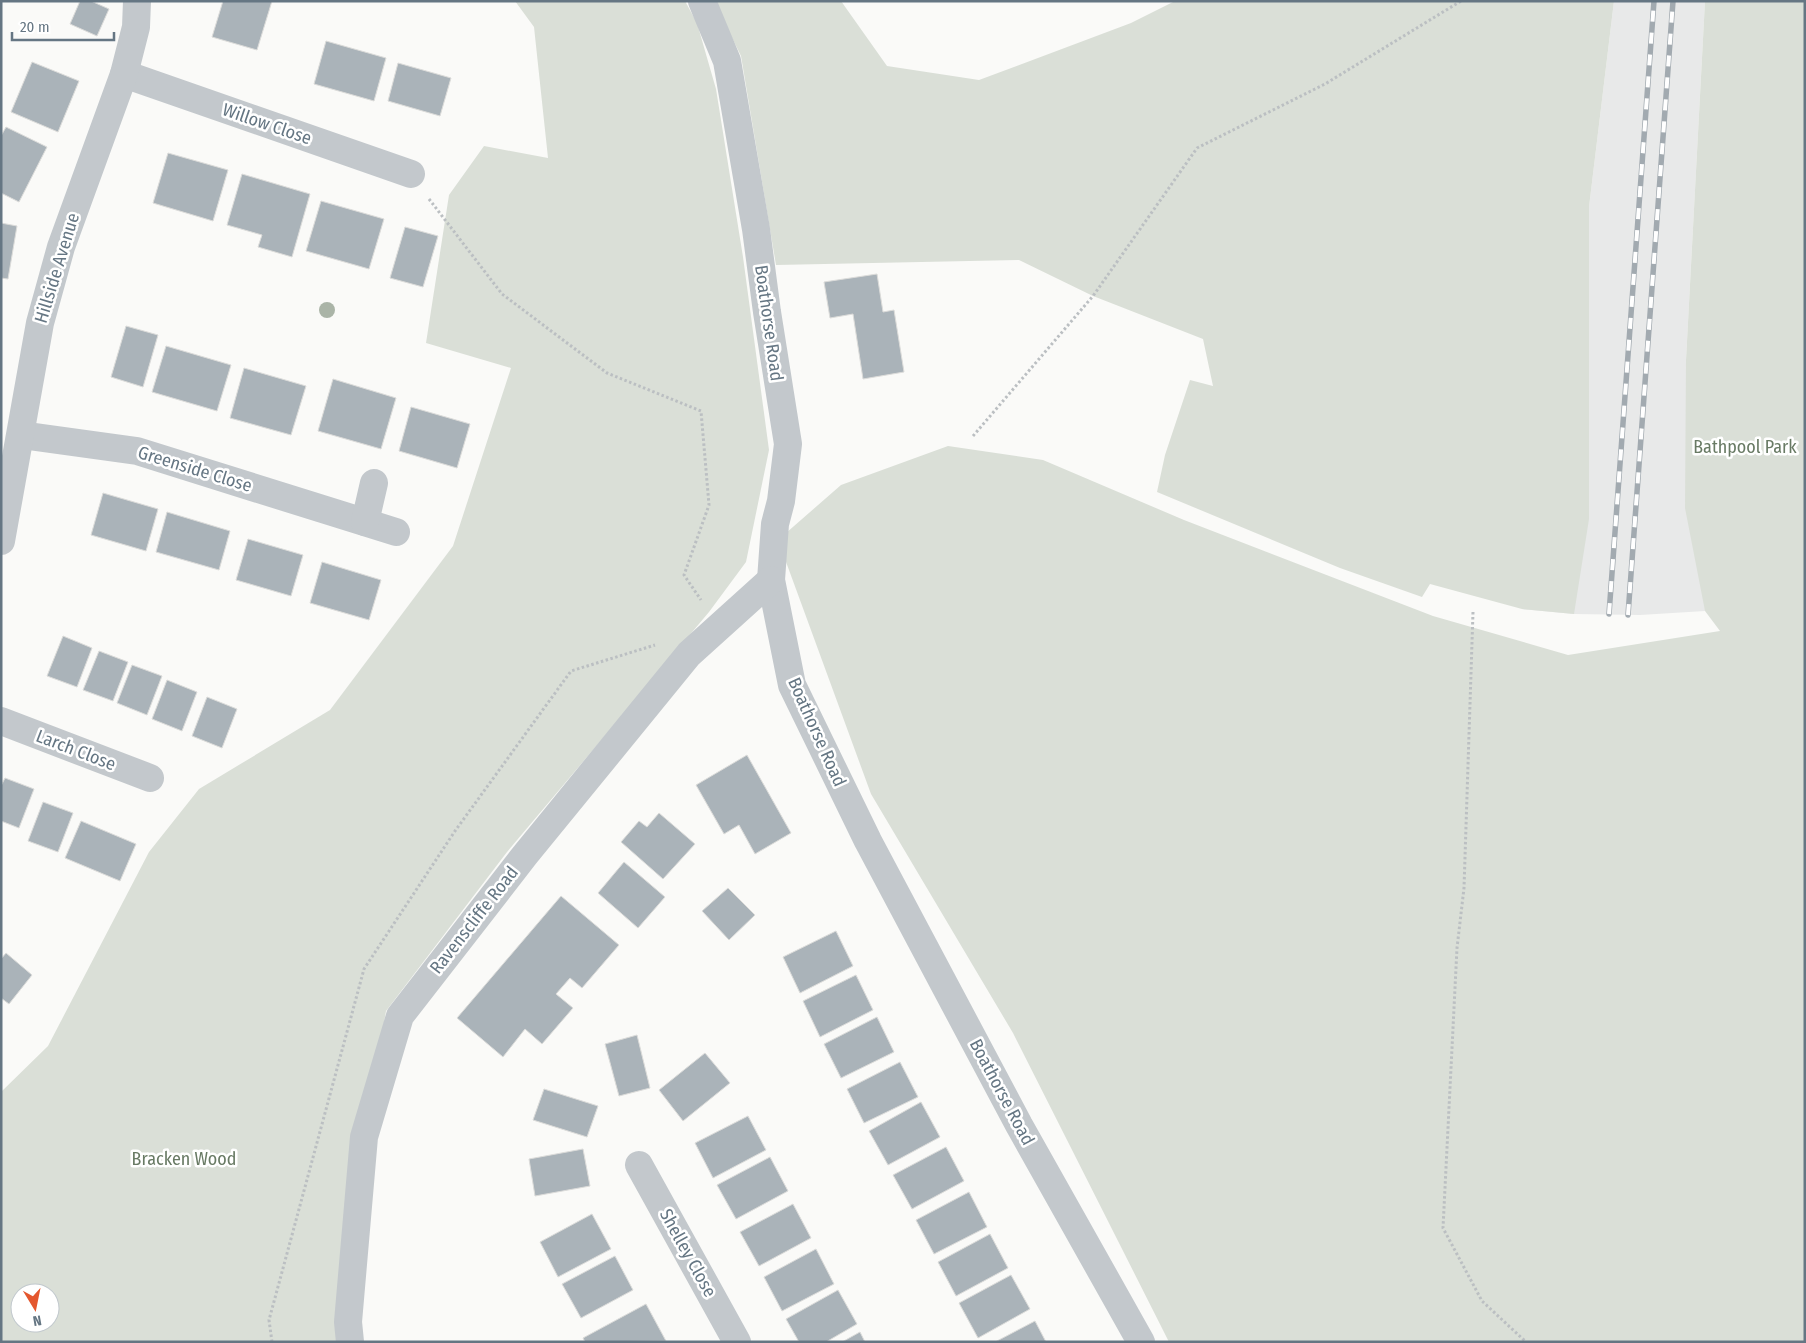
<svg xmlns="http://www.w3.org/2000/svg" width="1806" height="1343" viewBox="0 0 1806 1343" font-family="'Fira Sans Condensed',sans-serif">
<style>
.built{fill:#e8e9e9}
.green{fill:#dadfd7;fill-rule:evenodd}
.building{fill:#aab3b9;stroke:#dcdcda}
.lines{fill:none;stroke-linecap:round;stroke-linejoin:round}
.path{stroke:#bbbfc2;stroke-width:3;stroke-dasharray:2.5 2.5;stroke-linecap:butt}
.minor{stroke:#c3c8cc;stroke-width:28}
.tertiary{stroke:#c3c8cc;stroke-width:28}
.rail-casing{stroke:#a2aab0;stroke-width:5.5}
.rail{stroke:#fff;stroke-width:4;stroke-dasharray:11;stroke-linecap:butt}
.tree{fill:#aab4a7}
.labels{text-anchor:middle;stroke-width:5;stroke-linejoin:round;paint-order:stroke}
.street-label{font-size:18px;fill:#657683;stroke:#fff}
.park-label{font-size:18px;fill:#687a64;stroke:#fff}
</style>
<rect width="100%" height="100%" fill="#fafaf8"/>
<polygon class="built" points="1614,1 1705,1 1686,360 1732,606 1705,611 1640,615 1574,614 1522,609 1530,533 1589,207"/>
<g class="green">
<path d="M515 1H685L697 23 716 89 743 257 769 450 746 562 709 612 507 852 386 1011 364 1137 350 1342H1V1092L48 1046 149 852 199 789 330 710 453 546 511 368 426 343 449 195 484 146 548 158 534 27ZM20 1293H50V1323H20Z"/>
<polygon points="714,1 841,1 887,66 979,80 1131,23 1175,1 1614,1 1589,207 1589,519 1574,614 1522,609 1430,584 1422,597 1340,568 1157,492 1165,455 1190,380 1213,386 1203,339 1093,296 1019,260 776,265 741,56"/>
<polygon points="1705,1 1805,1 1805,1342 1169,1342 1013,1033 871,794 778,540 841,485 948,446 1043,460 1184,520 1433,616 1568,655 1720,631 1705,611 1685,508 1686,360"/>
</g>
<g class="building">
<polygon points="80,1 91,1 109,9 97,36 70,24"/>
<polygon points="223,1 272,1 257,50 212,37"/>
<polygon points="326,41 386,58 374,101 314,84"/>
<polygon points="32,62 79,81 58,132 11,112"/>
<polygon points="398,63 451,78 440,116 388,101"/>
<polygon points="6,127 47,147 19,202 1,193 1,136"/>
<polygon points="168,153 228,170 213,221 153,203"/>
<polygon points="242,174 310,194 292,257 258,247 262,235 227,225"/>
<polygon points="321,201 384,219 369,269 306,251"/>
<polygon points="1,223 17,226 8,279 1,278"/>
<polygon points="405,227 438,236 423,287 390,278"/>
<polygon points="877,274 883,312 894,310 904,372 863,379 853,314 830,318 824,282"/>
<polygon points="126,326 158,335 143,387 111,377"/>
<polygon points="166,346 231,365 217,411 152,392"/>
<polygon points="244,368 306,386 291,435 230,418"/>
<polygon points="333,379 396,398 381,449 318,431"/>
<polygon points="411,407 470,424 457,468 399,451"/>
<polygon points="103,493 158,509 146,551 91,535"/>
<polygon points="167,512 230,531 219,570 156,552"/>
<polygon points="248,539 303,555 291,596 236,580"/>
<polygon points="322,562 381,580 369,620 310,603"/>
<polygon points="63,636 92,648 77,687 47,676"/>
<polygon points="99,651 128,662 113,701 83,690"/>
<polygon points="132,665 162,676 147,715 117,703"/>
<polygon points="167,680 197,692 182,731 152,719"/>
<polygon points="207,697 237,709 222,748 192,736"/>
<polygon points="747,755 791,833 755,854 739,825 724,834 696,785"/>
<polygon points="5,778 34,789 19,828 1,821 1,786"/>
<polygon points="43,802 73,813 58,852 28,841"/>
<polygon points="659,813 695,844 663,879 621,842 639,821 647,827"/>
<polygon points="81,821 136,844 120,881 65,858"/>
<polygon points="624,862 665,897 638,928 598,893"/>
<polygon points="728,888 755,915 729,940 702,911"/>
<polygon points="561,896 619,945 582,988 570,978 556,994 573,1008 542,1044 525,1029 503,1057 457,1018"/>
<polygon points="836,931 853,966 800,993 783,957"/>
<polygon points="6,953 32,975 9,1004 1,998 1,959"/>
<polygon points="856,975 873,1010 820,1037 803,1001"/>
<polygon points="877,1017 894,1052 841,1078 824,1044"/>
<polygon points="637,1035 650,1088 619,1096 605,1044"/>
<polygon points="705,1053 730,1083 683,1121 659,1090"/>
<polygon points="900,1062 918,1097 864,1123 847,1089"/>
<polygon points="544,1089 598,1106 587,1137 533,1120"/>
<polygon points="921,1102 940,1137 888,1165 869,1131"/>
<polygon points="748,1116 766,1150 713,1178 695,1143"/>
<polygon points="946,1147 964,1181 912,1209 893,1175"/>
<polygon points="583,1149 590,1186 535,1196 529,1159"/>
<polygon points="770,1157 788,1191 736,1219 717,1185"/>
<polygon points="969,1192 987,1227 934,1254 916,1220"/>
<polygon points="793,1204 811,1238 759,1266 740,1232"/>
<polygon points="592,1214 611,1249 558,1277 540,1242"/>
<polygon points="990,1234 1008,1268 956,1296 938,1262"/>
<polygon points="816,1249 834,1284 782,1311 764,1277"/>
<polygon points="615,1256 633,1290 581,1318 562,1284"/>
<polygon points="1011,1275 1030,1309 978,1338 959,1303"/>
<polygon points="838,1290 857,1324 826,1342 799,1342 786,1319"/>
<polygon points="646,1304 666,1341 585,1342 583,1338"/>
<polygon points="1035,1321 1046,1342 995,1342"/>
<polygon points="860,1332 865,1342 842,1342"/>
</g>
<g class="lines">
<g class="path">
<polyline points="429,199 502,294 607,373 701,411 709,505 684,575 701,600"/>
<polyline points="973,436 1093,296 1197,148 1325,84 1461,1"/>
<polyline points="1473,612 1464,888 1457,948 1443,1228 1482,1301 1526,1342"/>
<polyline points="272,1342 269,1320 364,969 455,831 571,671 655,645"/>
</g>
<g class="minor">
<polyline points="124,74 411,174"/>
<polyline points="21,435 137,451 396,532"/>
<polyline points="365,522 374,483"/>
<polyline points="1,541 40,323 61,247 124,74 136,27 137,1"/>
<polyline points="1,721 150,778"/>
<polyline points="639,1165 737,1342"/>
</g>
<g class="tertiary">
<polyline points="702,1 727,61 756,229 767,312 788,444 781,501 775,524 771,580 792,685 868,841 1019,1125 1141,1342"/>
<polyline points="350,1342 348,1322 364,1137 400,1016 525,855 689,654 771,580"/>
</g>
<defs>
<g id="rail">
<polyline points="1609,614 1654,1"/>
<polyline points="1628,615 1673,1"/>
</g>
</defs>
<use href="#rail" class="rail-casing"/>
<use href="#rail" class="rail"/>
</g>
<circle class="tree" cx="327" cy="310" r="8"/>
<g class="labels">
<g class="street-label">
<text transform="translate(267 124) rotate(19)" y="6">Willow Close</text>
<text transform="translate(57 268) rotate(-73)" y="6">Hillside Avenue</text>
<text transform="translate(769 323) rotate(82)" y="6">Boathorse Road</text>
<text transform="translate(195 469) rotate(17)" y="6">Greenside Close</text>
<text transform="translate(817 732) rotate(66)" y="6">Boathorse Road</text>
<text transform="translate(76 750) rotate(21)" y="6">Larch Close</text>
<text transform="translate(474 920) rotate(-52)" y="6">Ravenscliffe Road</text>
<text transform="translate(1002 1092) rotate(62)" y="6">Boathorse Road</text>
<text transform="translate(688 1253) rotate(61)" y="6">Shelley Close</text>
</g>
<g class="park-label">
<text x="1745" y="453">Bathpool Park</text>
<text x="184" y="1165">Bracken Wood</text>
</g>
</g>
<rect width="1806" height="1343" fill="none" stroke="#657683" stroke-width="5"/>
<g transform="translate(35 1308) rotate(170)"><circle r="24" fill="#ffffff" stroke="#c1c8cd"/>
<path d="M0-4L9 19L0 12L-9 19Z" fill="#e4572e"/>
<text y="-8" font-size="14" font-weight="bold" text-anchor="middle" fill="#657683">N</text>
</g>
<path d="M12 32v8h102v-8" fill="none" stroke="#657683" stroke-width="2.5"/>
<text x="20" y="32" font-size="15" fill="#657683" stroke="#ffffff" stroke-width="4" paint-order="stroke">20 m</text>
</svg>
